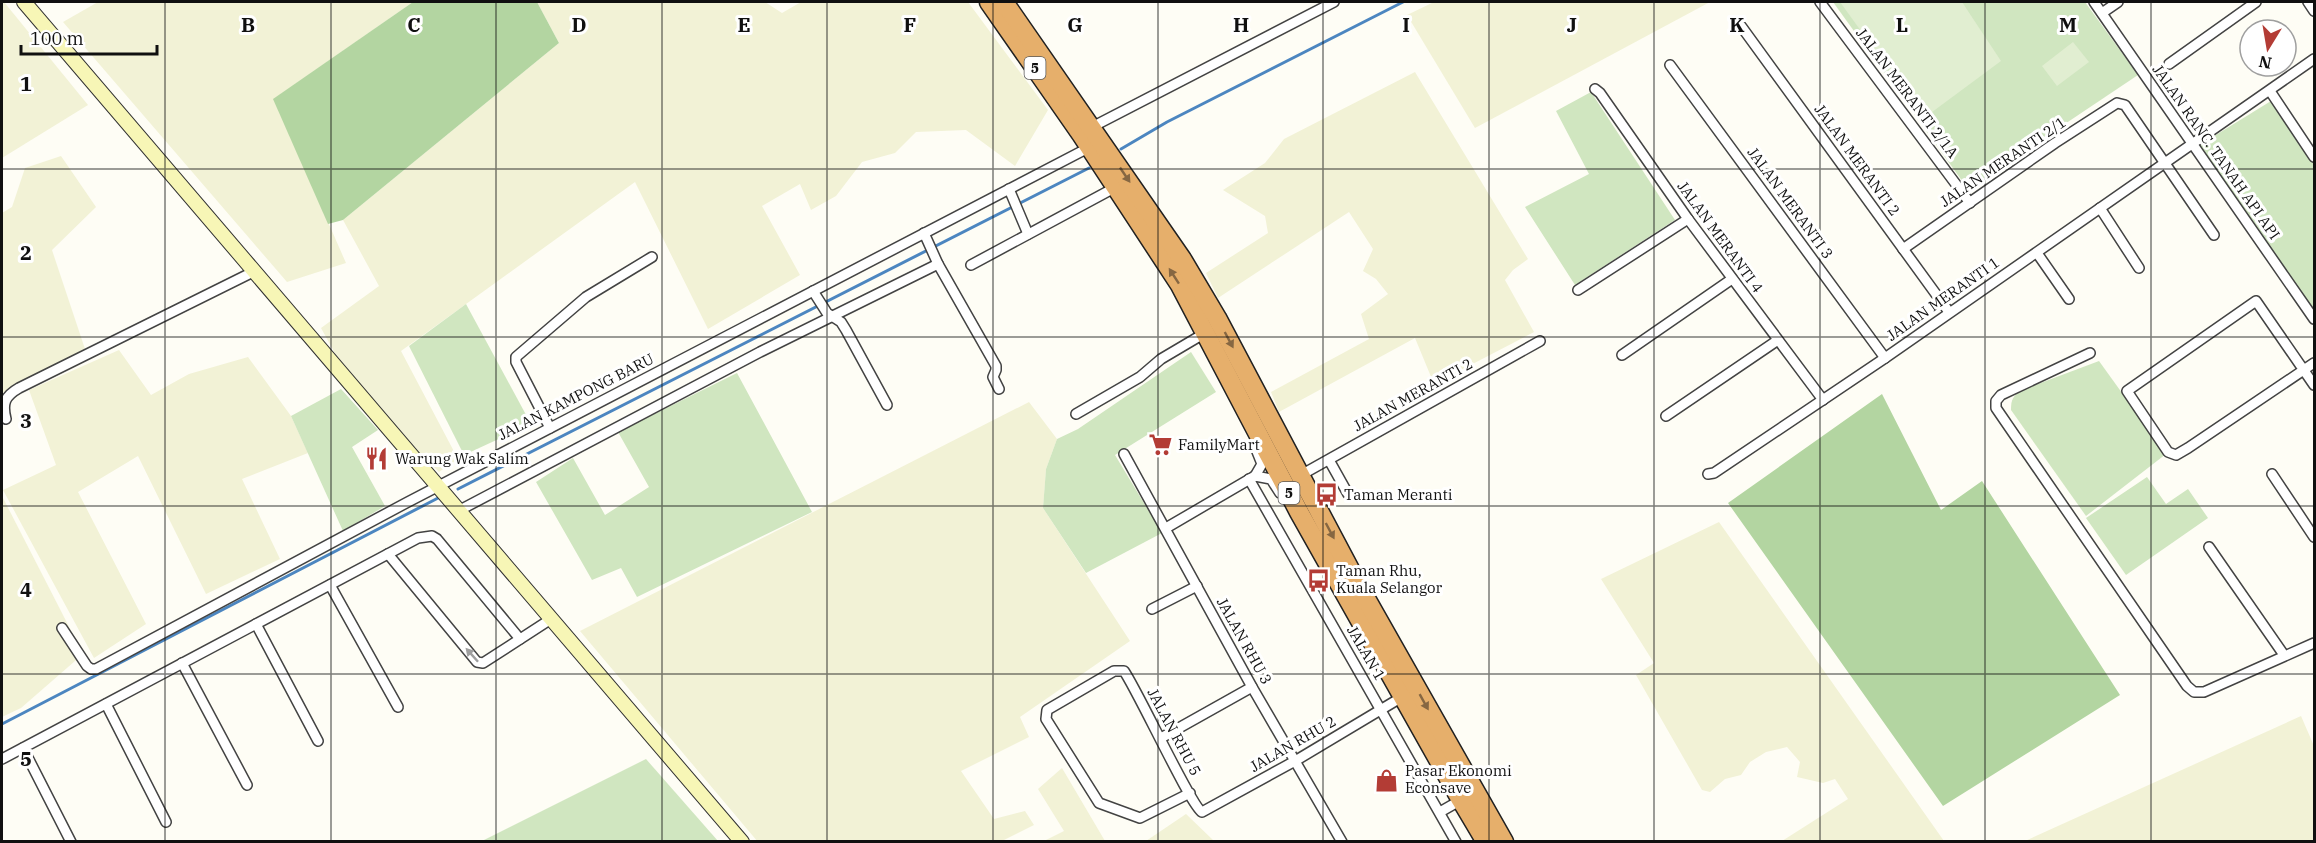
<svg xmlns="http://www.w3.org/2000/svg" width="2316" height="843" viewBox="0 0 2316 843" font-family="'IBM Plex Serif',serif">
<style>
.farmland{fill:#f2f2d6}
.green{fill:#d0e6c0}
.forest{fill:#b3d5a1}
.pitch{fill:#e1eed1}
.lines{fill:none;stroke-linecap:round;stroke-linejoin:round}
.stream{stroke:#4c86c0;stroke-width:3}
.street-casing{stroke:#434343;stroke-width:12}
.secondary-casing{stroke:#323232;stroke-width:16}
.highway-casing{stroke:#212121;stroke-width:21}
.street{stroke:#fff;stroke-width:9}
.secondary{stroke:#f7f6b6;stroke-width:14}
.highway{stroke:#e6af6b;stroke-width:18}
.oneway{fill:#866742}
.oneway2{fill:#9f9f9f}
.grid{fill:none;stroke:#101010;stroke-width:1.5;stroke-opacity:0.55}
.labels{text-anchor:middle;stroke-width:6;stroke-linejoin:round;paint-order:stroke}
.shield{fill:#fff;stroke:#585858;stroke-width:1.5}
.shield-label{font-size:14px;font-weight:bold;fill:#101010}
.street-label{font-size:15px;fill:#101010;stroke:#fff}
.poi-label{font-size:15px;fill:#101010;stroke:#fff;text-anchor:start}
.grid-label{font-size:20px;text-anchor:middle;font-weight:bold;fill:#101010;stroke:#fff;stroke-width:6;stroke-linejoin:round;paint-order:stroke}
</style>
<rect width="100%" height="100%" fill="#fefdf5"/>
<g class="farmland">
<polygon points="2,2 4,2 88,105 2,158"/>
<polygon points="98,2 413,2 274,99 346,263 287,282 63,22"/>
<polygon points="537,2 765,2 782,13 801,2 968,2 1048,110 1015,166 966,130 916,132 895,153 862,162 836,196 811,210 800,184 762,206 800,275 708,329 635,182 401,351 458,459 439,472 354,388 321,328 379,286 343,220 559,43"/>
<polygon points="1434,2 1710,2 1475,128 1407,15"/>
<polygon points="1415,72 1528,259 1513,270 1505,280 1534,332 1434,384 1415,338 1279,412 1271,392 1369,339 1361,314 1388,294 1376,279 1363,271 1373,249 1349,212 1218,298 1206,273 1268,233 1265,216 1223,190 1265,163 1284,139"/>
<polygon points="61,156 96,207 52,250 85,349 2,393 2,213 12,207 25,168"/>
<polygon points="119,350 151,395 189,374 248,357 291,416 308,453 242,479 280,559 206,594 138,456 78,492 146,624 94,658 3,490 56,465 29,390"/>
<polygon points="1029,402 1057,439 1046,469 1043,508 1130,641 1020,717 1029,737 961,771 994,819 1025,811 1034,825 1002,841 758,842 580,631"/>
<polygon points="2,496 83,654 21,708 2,717"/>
<polygon points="1719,522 1944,841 1782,841 1848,799 1835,779 1823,783 1797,777 1800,762 1787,747 1766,752 1750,762 1741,775 1725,779 1710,792 1702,790 1636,675 1654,663 1601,579"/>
<polygon points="2301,716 2314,746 2314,841 2025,841"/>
<polygon points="1062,768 1105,841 1044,841 1064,831 1038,789"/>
<polygon points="1186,814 1214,841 1146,841"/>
</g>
<g class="green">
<polygon points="1833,2 2085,2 2138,75 1968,189"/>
<polygon points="1591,92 1675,220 1575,285 1525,207 1589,174 1556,111"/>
<polygon points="2271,101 2314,164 2313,310 2198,146"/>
<polygon points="466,304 531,424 464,455 409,346"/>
<polygon points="1191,352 1216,392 1115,455 1162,533 1086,573 1043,508 1046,469 1057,439 1078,429"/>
<path d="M2099 361 2166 454 2086 516 2011 410C2011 399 2013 396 2022 390Z"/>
<polygon points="737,373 812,512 637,597 621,568 592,580 536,482 573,458 605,515 649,487 618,432"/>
<polygon points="341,389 378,430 352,447 385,506 343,531 291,416"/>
<polygon points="2147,477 2166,504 2188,489 2208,518 2126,575 2086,518"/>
<polygon points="646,759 718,841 482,841"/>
</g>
<g class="forest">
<polygon points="413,2 537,2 559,43 343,220 328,224 273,99"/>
<polygon points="1882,394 1941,510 1982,481 2120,695 1943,806 1728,503"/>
</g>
<g class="pitch">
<polygon points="1840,2 1962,2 2001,61 1924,118"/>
<polygon points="2073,42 2089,62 2057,86 2042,66"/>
</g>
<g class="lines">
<g class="stream">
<polyline points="1121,149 1167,122 1403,2"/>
<polyline points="458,489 1089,168"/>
<polyline points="2,724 440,497"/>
</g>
<defs>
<g id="street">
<polyline points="1820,2 1970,203"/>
<polyline points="2094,2 2314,319"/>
<polyline points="2308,2 2314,11"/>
<polyline points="2102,13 2118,2"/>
<polyline points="1741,26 1949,312"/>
<polyline points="2169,64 2256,2"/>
<polyline points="1670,65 1885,358"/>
<polyline points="1595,89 1600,93 1688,219 1823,400"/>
<polyline points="2270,91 2314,157"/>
<polyline points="1092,127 1334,2"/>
<polyline points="1009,189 1028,234"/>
<polyline points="2100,208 2139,268"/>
<polyline points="924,233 938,264 996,366 996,370 993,377 999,389"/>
<polyline points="1903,249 2055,143 2117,103 2125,105 2214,235"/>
<polyline points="2037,253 2069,299"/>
<polyline points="971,265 1116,187"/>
<polyline points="1578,290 1688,219"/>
<polyline points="813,291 827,313 841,322 846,330 887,405"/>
<polyline points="2090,353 2001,395 1996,401 1996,408 2187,686 2194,692 2204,692 2314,643"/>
<polyline points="1622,355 1732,279"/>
<path d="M2314 363C2272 391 2230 420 2188 448L2176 455 2168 452 2127 391 2256 301 2314 385"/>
<polyline points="1076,414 1140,377 1161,359 1205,333"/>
<polyline points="1666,416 1778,340"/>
<path d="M6 419C2 403 5 396 19 388L255 271"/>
<polyline points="550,428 516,362 516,357 586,297 652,257"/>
<polyline points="1124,454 1252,687 1342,842"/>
<polyline points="1329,460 1348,494"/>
<polyline points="1708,474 1714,473 1885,358 2314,59"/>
<polyline points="2272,474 2314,537"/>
<polyline points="1301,475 1540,341"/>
<polyline points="1255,476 1262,464 1256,449"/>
<polyline points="1249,479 1456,842"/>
<polyline points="460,510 760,352 938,264"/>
<polyline points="1166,528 1255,476 1271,479 1280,493"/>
<polyline points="2209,547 2284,655"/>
<polyline points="388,554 477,662 483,663 551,619"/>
<polyline points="330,585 398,707"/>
<polyline points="1152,609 1197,586"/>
<polyline points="256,624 318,741"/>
<polyline points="62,628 87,666 91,669 96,669 406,503 1090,147"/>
<polyline points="182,663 247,785"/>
<polyline points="106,704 166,822"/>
<polyline points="1161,738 1252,687"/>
<polyline points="23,748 71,842"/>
<polyline points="2,759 418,538 432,536 437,539 520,639"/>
<path d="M1190 793 1140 818 1099 803 1046 719 1047 710 1114 671H1124C1139 693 1191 806 1202 812L1295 761 1402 697"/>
<polyline points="1440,812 1461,800"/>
</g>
<polyline id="secondary" points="24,2 742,842"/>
<g id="highway">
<polyline points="989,2 1081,134 1180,285 1299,512 1461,800 1486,842"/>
<polyline points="1004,2 1182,259 1217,318 1356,581 1504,842"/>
</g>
</defs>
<use href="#street" class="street-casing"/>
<use href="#secondary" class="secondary-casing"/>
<use href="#highway" class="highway-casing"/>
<use href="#street" class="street"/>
<use href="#secondary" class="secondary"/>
<use href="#highway" class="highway"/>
</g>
<defs><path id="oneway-solid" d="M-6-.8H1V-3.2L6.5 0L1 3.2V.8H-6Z" transform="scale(1.5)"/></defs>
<g class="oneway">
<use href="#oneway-solid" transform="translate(1125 175) rotate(56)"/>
<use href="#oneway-solid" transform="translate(1174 276) rotate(-123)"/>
<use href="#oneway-solid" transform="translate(1229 340) rotate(62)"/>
<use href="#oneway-solid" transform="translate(1330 531) rotate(62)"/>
<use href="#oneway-solid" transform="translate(1424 702) rotate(61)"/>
</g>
<use class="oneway2" href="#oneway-solid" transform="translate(472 655) rotate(-132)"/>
<path class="grid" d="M165 2V842M331 2V842M496 2V842M662 2V842M827 2V842M993 2V842M1158 2V842M1323 2V842M1489 2V842M1654 2V842M1820 2V842M1985 2V842M2151 2V842M2 169H2314M2 337H2314M2 506H2314M2 674H2314"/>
<defs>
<symbol id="supermarket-bare" viewBox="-9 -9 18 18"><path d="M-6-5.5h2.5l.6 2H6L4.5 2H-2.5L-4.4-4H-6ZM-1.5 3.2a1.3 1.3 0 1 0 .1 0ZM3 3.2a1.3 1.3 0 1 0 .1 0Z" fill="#b33c35" stroke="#fff" stroke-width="2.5" paint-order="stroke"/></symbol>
<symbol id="restaurant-bare" viewBox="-9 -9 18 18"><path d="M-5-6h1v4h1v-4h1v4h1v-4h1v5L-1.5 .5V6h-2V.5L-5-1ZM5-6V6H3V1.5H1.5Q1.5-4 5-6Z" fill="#b33c35" stroke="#fff" stroke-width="2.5" paint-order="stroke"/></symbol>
<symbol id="bus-bare" viewBox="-9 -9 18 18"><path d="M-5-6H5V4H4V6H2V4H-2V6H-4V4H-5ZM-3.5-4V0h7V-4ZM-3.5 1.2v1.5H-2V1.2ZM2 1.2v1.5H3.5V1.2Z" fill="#b33c35" stroke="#fff" stroke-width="2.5" paint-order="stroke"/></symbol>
<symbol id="shop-bare" viewBox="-9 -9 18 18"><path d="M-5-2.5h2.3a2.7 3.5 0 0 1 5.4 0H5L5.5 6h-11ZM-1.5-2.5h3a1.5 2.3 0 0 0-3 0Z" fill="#b33c35" stroke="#fff" stroke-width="2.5" paint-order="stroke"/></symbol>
</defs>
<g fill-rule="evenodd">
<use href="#supermarket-bare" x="1144" y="428" width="33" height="33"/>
<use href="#restaurant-bare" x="360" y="442" width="33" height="33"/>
<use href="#bus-bare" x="1310" y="478" width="33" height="33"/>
<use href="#bus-bare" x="1302" y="564" width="33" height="33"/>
<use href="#shop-bare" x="1370" y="764" width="33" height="33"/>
</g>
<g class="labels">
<g class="shield">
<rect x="1024.5" y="57" width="21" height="22" rx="4.5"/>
<rect x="1278.5" y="482" width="21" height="22" rx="4.5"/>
</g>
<g class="shield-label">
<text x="1035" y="73">5</text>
<text x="1289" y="498">5</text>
</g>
<g class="street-label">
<text transform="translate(1907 93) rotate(53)" y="5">JALAN MERANTI 2/1A</text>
<text transform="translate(2216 152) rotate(55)" y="5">JALAN RANC. TANAH API API</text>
<text transform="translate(1857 160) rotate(54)" y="5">JALAN MERANTI 2</text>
<text transform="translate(2003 162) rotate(-34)" y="5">JALAN MERANTI 2/1</text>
<text transform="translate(1790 203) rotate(54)" y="5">JALAN MERANTI 3</text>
<text transform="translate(1720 237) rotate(54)" y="5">JALAN MERANTI 4</text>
<text transform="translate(1943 299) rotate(-35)" y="5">JALAN MERANTI 1</text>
<text transform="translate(1413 395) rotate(-29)" y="5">JALAN MERANTI 2</text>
<text transform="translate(576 397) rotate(-27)" y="5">JALAN KAMPONG BARU</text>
<text transform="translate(1244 641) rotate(61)" y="5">JALAN RHU 3</text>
<text transform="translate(1366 653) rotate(60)" y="5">JALAN 1</text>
<text transform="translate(1174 732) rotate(62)" y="5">JALAN RHU 5</text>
<text transform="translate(1293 744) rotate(-30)" y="5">JALAN RHU 2</text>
</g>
<g class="poi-label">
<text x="1178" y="450">FamilyMart</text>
<text x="395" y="464">Warung Wak Salim</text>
<text x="1344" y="500">Taman Meranti</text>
<text x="1336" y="576">Taman Rhu,<tspan x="1336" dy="17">Kuala Selangor</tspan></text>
<text x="1405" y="776">Pasar Ekonomi<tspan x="1405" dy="17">Econsave</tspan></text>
</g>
</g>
<g class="grid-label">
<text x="248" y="32">B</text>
<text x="414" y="32">C</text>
<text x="579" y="32">D</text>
<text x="744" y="32">E</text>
<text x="910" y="32">F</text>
<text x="1075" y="32">G</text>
<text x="1241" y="32">H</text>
<text x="1406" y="32">I</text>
<text x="1572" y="32">J</text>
<text x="1737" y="32">K</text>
<text x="1902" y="32">L</text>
<text x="2068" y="32">M</text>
<text x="26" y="91">1</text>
<text x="26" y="260">2</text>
<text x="26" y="428">3</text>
<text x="26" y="597">4</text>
<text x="26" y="766">5</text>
</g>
<rect width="2316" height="843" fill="none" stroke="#101010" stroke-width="6"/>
<g transform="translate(2268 48) rotate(191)"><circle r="28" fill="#ffffff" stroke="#9f9f9f" stroke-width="1.5"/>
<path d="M0-4.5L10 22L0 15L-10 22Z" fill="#b33c35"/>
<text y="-9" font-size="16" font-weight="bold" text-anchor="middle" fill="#101010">N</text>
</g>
<path d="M21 45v9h136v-9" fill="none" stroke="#101010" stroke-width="3"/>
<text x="30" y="45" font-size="18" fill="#101010" stroke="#ffffff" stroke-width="4.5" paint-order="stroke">100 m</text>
</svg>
